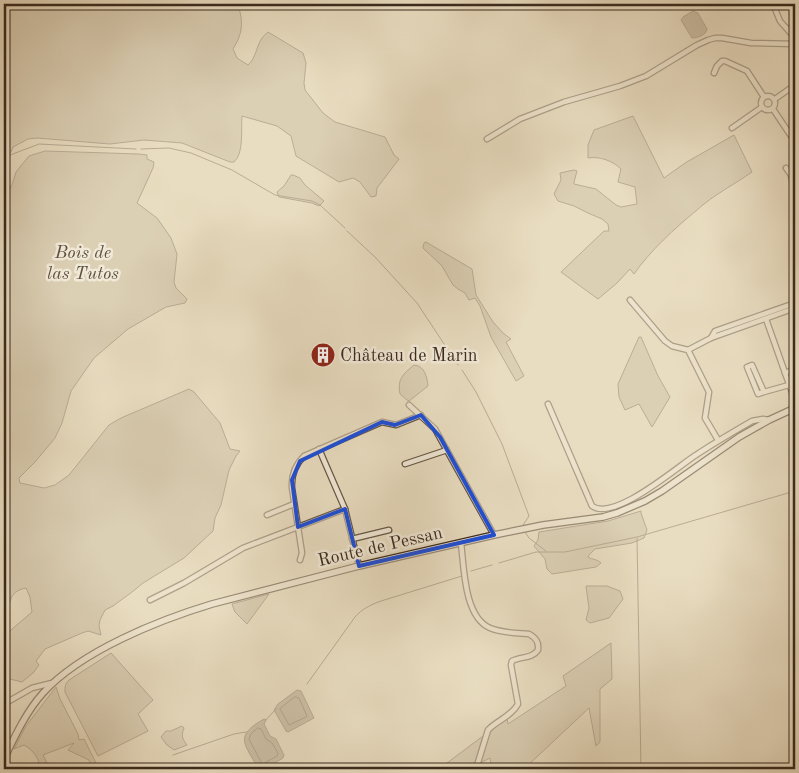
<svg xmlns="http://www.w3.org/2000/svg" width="799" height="773" viewBox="0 0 799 773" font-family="'Old Standard TT',serif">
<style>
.green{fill:#cbbfa5;stroke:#827462}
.water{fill:#aea08a;stroke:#80715f}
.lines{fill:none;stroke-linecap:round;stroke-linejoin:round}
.shore{stroke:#746554;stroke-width:1}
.stream{stroke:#80715f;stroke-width:1}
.street-casing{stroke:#665747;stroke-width:7}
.secondary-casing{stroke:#3a2a1e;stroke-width:8}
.street{stroke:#f1e9d7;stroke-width:4.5}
.secondary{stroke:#f1e9d7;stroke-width:5.5}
.marked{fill:none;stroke:#1d4ed8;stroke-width:4;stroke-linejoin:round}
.labels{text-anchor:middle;stroke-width:5;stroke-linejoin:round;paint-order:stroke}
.park-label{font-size:18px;font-style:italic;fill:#5e4f40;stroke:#f1e9d7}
.poi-label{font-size:18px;fill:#3a2a1e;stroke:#f1e9d7;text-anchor:start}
.street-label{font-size:18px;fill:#3a2a1e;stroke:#f1e9d7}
</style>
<rect width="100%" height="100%" fill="#e9ddc1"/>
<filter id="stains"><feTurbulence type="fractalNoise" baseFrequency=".004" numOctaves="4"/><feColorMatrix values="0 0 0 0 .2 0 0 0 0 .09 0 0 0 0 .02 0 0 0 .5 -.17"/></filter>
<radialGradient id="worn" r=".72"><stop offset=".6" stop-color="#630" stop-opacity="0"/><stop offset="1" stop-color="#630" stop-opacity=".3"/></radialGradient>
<g class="green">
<path d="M4 4H237C242 14 243 27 239 37 238 41 235 45 233 49L237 58 248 65C256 58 256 47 262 38 263 36 266 34 268 32L303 53 306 63 304 83 305 90 323 113 335 122 385 137 394 155 399 159 377 188 376 196 371 197 360 182 353 178 339 182 296 156 291 136 277 126 242 116C241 129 244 154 234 162H230L182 143 144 140 110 144 37 138 28 139 13 147 11 152 8 155 4 147Z"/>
<path d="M633 116 664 178 685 163 734 135 752 172C735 184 712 196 697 210 675 228 650 251 634 274L630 269 617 283 598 299 561 272 604 231H609L608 224 602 219 588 213 574 206 558 201 554 194 561 180 560 173 574 170 577 171 574 182V184L596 189 616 205 621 207 637 204 635 187 618 182 621 169C613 161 600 156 588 158V145L594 130Z"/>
<path d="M45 151 139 154 147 155V159L154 162 153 168 137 203 157 218 171 238 177 254 174 282 176 288 187 299 185 303 166 307 128 329 94 358 71 391 62 423 55 438 35 462 19 478 20 483 44 488 55 485 69 475 109 425 121 418 189 389 194 392 220 423 230 449 240 451 236 456 229 470 221 505 215 518 213 531 184 558 143 583 132 592 113 606 105 610 100 620 99 626 101 635 88 631 82 633 45 649 36 661 39 665 33 673 22 682 10 679 4 672V636L32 612 30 597 26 588C6 592 13 604 4 616V201L12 185 16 172 29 156Z"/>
<polygon points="291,175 293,175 300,178 305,185 324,201 319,206 312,203 279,197 277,192 284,186"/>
<polygon points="426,242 472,269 476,295 493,322 503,333 511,339 506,342 524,376 516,381 491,337 480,306 475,298 469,300 465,293 458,289 453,285 442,266 423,248 424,243"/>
<polygon points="639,337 641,337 658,376 670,397 652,427 639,404 625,410 619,397 618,384"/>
<path d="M414 365C425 366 427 377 428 386L409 401 407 400 400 394C397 379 403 374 414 365Z"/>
<path d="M641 511V513L647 530 644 538 632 543 595 549 589 555 588 557C593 560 597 559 601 563L596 567 552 574 547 569 545 559 534 546 538 540 539 532 608 521Z"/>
<polygon points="586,586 607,586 620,591 623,599 609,618 590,623 586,620 589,608"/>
<polygon points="269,594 247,624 235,612 232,604"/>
<polygon points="611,643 612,679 600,689 600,742 596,746 589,708 524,769 492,769 490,758 480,763 489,734 493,729 507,718 508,724 566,686 563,676"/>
<path d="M111 653 153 700 138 714 148 731 98 756 65 692C65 687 65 684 69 680Z"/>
<path d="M56 687 60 699 78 734 79 740 84 739 99 769H91V764L89 760 68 750 74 743 43 755 48 765 54 769H40C40 759 33 750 24 745L14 749 26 726Z"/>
<path d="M182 726 184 728C181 736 182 738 187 745L174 750 167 745 161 737 166 731H171Z"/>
<polygon points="483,736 473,769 439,769"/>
</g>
<g class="water">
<path d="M693 11 698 13 707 29C706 35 698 38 692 38L681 20 683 17Z"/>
<polygon points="297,690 301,691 314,718 288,732 286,731 274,710 278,704"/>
<path d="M264 719 266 720 264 724 270 736 276 739 284 755 283 758 268 767 260 769 258 768C244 743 234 736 264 719Z"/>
</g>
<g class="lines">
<g class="shore">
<polygon points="295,697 299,698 307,716 306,717 289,725 280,709"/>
<polygon points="258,728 261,729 266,739 272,743 278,753 277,756 263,764 261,762 249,739 251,734"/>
</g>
<g class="stream">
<polyline points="141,149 169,148 191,153 232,170 275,195 312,201 320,205 345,228"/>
<polyline points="5,157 39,144 136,149"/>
<polyline points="4,162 6,160"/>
<polyline points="347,231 375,257 417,303 458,365"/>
<polyline points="462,370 476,392 502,444 529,516 523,525"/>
<polyline points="525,532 529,538 546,551"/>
<polyline points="637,538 641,769"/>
<polyline points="499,563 536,552 565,552 637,537 795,491"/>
<polyline points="471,571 492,565"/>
<path d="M307 684 355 617C362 609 370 605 381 601L462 576"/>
<polyline points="265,721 276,709"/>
<polyline points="173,755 234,734 246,732"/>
</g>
<defs>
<g id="street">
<polyline points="773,4 780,21 795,38"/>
<polyline points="714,73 717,66 722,61 725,61 747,71 764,97"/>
<circle cx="768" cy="103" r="7"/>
<polyline points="775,99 795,85"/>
<polyline points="773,109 791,136"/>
<polyline points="732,128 762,107"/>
<polyline points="487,139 520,119 564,102 620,86 646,76 697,45 708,40 715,38 722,38 751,43 795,44"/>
<polyline points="786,168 791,175"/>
<polyline points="795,171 791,175 795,195"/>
<polyline points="630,300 665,341 672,346 688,350 709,392 705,418 718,440"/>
<polyline points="766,319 795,401"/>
<polyline points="711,338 715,331 795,303"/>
<polyline points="688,350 711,338 795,308"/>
<polyline points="785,373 795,369"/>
<polyline points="764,392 758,394 747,367 752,365 764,392 789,385"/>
<path d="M548 404 592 506C614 522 677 467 696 455 714 443 733 432 752 421L763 419 769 420"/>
<polyline points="409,405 435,429 494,535"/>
<polyline points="319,449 345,509 359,566"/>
<polyline points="405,464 447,450"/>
<polyline points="267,515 294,504"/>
<polyline points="352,539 389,530"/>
<path d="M461 543C464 567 464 617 490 628 502 633 517 633 529 634 536 638 539 642 538 650 532 659 521 656 512 661L511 665 518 704C512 716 496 721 488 730L476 769"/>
<path d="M300 560 302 553 292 488C291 475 295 465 304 456L382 422 396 425 421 415"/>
<polyline points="150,600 184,583 243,548 345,509"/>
<polyline points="4,704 32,688 52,683"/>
</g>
<path id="secondary" d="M4 759C15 736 26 712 43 693 81 651 159 620 212 604L359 566 494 535 543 525 603 517 617 513 645 501 662 491 739 437 769 420 795 408"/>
</defs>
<use href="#street" class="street-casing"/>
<use href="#secondary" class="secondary-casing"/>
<use href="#street" class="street"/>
<use href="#secondary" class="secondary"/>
</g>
<path d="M0 0H799V773H0ZM421 415 440 437 494 535 359 566 345 509 298 527 292 480 300 461 382 422 395 425Z" fill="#e9ddc1" fill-opacity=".55" fill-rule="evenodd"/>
<path class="marked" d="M421 415 440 437 494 535 359 566 345 509 298 527 292 480 300 461 382 422 395 425Z"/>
<defs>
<symbol id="building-disc" viewBox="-11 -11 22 22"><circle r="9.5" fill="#8f2418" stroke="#f1e9d7"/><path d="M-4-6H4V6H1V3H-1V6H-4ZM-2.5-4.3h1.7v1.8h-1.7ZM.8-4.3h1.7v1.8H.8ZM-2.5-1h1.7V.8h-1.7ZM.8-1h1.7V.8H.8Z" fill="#fff"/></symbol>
</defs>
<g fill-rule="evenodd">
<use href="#building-disc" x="309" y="341" width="28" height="28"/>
</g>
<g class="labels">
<g class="park-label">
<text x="83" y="258">Bois de<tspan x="83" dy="21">las Tutos</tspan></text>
</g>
<g class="poi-label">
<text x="340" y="361">Château de Marin</text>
</g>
<g class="street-label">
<text transform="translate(380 546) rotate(-13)" y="6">Route de Pessan</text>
</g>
</g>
<rect width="799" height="773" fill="none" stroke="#e9ddc1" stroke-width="20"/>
<rect x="5" y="5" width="789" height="763" fill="none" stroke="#3a2a1e" stroke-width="2.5"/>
<rect x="10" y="10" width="779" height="753" fill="none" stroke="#3a2a1e"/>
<rect width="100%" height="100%" filter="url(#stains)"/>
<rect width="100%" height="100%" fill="url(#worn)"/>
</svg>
